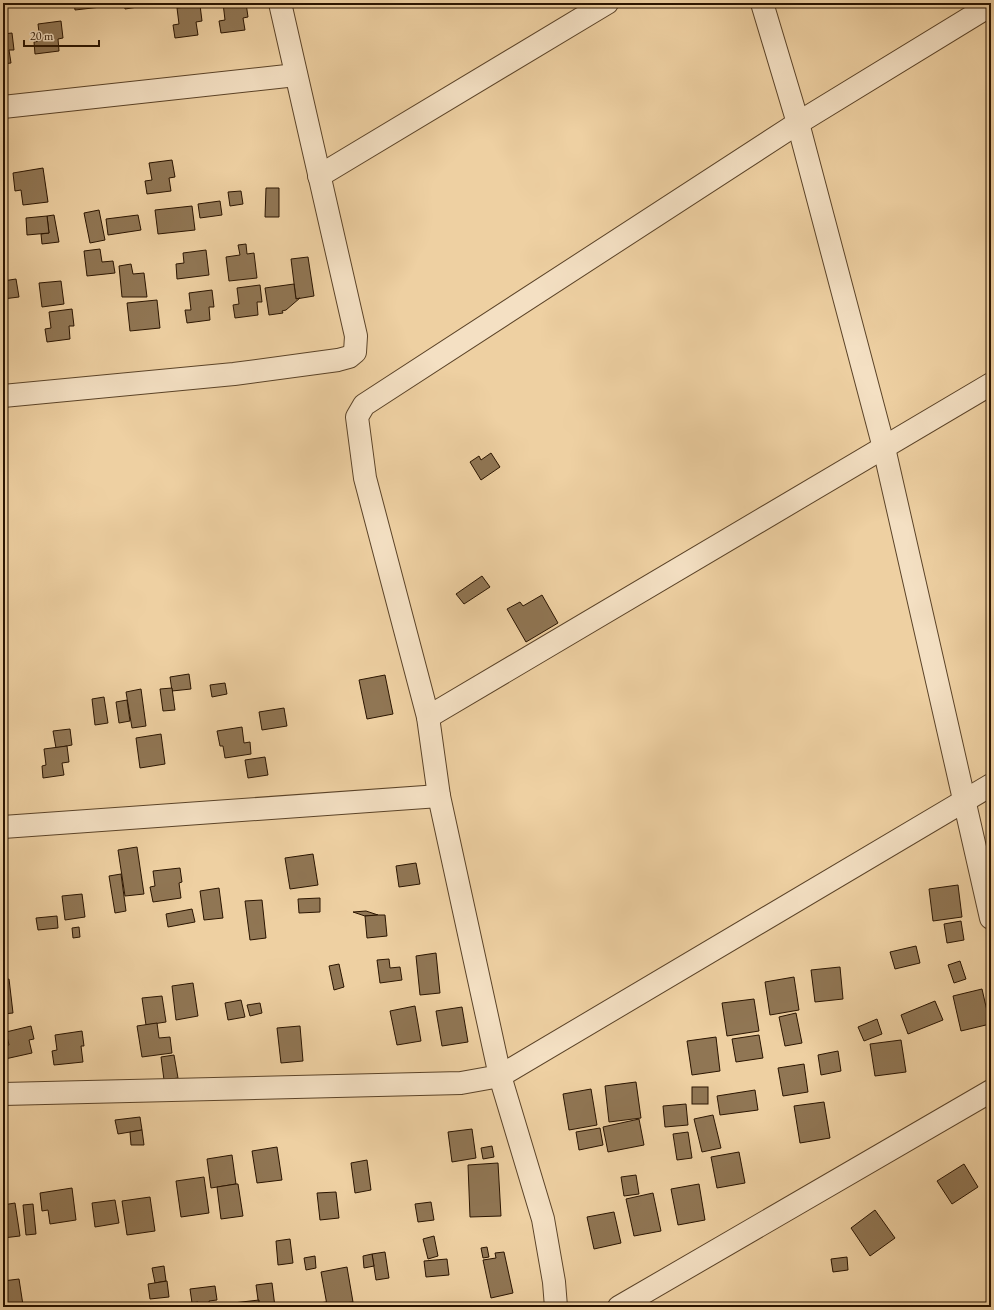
<svg xmlns="http://www.w3.org/2000/svg" width="994" height="1310" viewBox="0 0 994 1310" font-family="'EB Garamond',serif">
<style>
.building{fill:#907654;stroke:#2a1400}
.lines{fill:none;stroke-linecap:round;stroke-linejoin:round}
.minor-casing{stroke:#5b4328;stroke-width:24}
.minor{stroke:#f4e0c3;stroke-width:22}
</style>
<rect width="100%" height="100%" fill="#eed0a2"/>
<filter id="stains"><feTurbulence type="fractalNoise" baseFrequency=".005" numOctaves="4"/><feColorMatrix values="0 0 0 0 .2 0 0 0 0 .09 0 0 0 0 .02 0 0 0 .5 -.17"/></filter>
<radialGradient id="worn" r=".72"><stop offset=".6" stop-color="#630" stop-opacity="0"/><stop offset="1" stop-color="#630" stop-opacity=".3"/></radialGradient>
<g class="building">
<rect x="3" y="3" width="5" height="4"/>
<polygon points="28,3 41,3 42,5 28,6"/>
<polygon points="74,3 101,3 101,7 75,10"/>
<polygon points="124,3 144,3 144,6 125,9"/>
<polygon points="223,3 246,3 248,17 243,18 245,30 221,33 219,21 225,20"/>
<polygon points="200,5 202,21 196,22 198,35 175,38 173,25 179,24 177,8"/>
<polygon points="61,21 63,38 58,39 59,51 35,54 34,42 40,41 38,24"/>
<polygon points="12,33 14,50 9,50 11,63 3,64 3,34"/>
<polygon points="172,160 175,177 169,178 171,191 147,194 145,181 152,180 149,163"/>
<polygon points="43,168 48,202 23,205 21,190 15,191 13,173"/>
<polygon points="266,188 279,188 279,217 265,217"/>
<polygon points="241,191 243,204 230,206 228,192"/>
<polygon points="220,201 222,215 200,218 198,204"/>
<polygon points="192,206 195,230 158,234 155,210"/>
<polygon points="99,210 105,240 90,243 84,213"/>
<polygon points="54,215 59,242 42,244 41,234 49,233 47,216"/>
<polygon points="138,215 141,230 108,235 106,219"/>
<polygon points="47,216 49,233 27,235 26,218"/>
<polygon points="246,244 247,254 254,253 257,278 229,281 226,257 240,255 238,245"/>
<polygon points="100,249 102,262 113,261 115,273 87,276 84,251"/>
<polygon points="206,250 209,275 177,279 176,264 184,263 183,253"/>
<polygon points="308,257 314,296 296,299 291,259"/>
<polygon points="131,264 133,274 144,273 147,297 122,297 119,266"/>
<polygon points="16,279 19,297 3,299 3,281"/>
<polygon points="61,281 64,304 42,307 39,283"/>
<polygon points="294,284 296,299 300,298 286,310 282,311 283,313 269,315 265,288"/>
<polygon points="260,285 262,302 257,302 258,315 235,318 233,305 239,304 237,288"/>
<polygon points="212,290 214,307 209,307 210,320 187,323 185,310 191,310 189,293"/>
<polygon points="157,300 160,328 130,331 127,303"/>
<polygon points="72,309 74,326 69,326 70,339 47,342 45,329 51,328 49,312"/>
<polygon points="491,453 500,467 481,480 470,462 479,456 481,460"/>
<polygon points="482,576 490,587 464,604 456,594"/>
<polygon points="542,595 558,623 526,642 507,609 520,602 523,606"/>
<polygon points="189,674 191,689 172,691 170,677"/>
<polygon points="385,675 393,714 367,719 359,680"/>
<polygon points="225,683 227,694 212,697 210,685"/>
<polygon points="172,688 175,710 163,711 160,689"/>
<polygon points="141,689 146,726 132,728 126,692"/>
<polygon points="104,697 108,723 95,725 92,699"/>
<polygon points="127,700 130,721 119,723 116,702"/>
<polygon points="284,708 287,726 262,730 259,712"/>
<polygon points="242,727 244,743 250,742 251,754 225,758 223,746 220,746 217,731"/>
<polygon points="70,729 72,745 56,748 53,731"/>
<polygon points="161,734 165,764 140,768 136,738"/>
<polygon points="67,746 69,762 62,763 64,775 43,778 42,766 46,765 44,749"/>
<polygon points="265,757 268,775 248,778 245,760"/>
<polygon points="137,847 144,894 125,896 118,850"/>
<polygon points="313,854 318,885 290,889 285,858"/>
<polygon points="416,863 420,884 399,887 396,866"/>
<polygon points="180,868 182,882 179,883 181,898 153,902 150,887 155,886 153,871"/>
<polygon points="121,874 126,911 115,913 109,876"/>
<polygon points="958,885 962,917 933,921 929,889"/>
<polygon points="219,888 223,918 204,920 200,891"/>
<polygon points="82,894 85,917 65,920 62,896"/>
<polygon points="320,898 320,912 299,913 298,899"/>
<polygon points="262,900 266,938 250,940 245,901"/>
<polygon points="192,909 195,922 168,927 166,914"/>
<polygon points="366,911 378,915 365,916 353,912"/>
<polygon points="378,915 385,915 387,936 367,938 365,916"/>
<polygon points="57,916 58,928 38,930 36,918"/>
<polygon points="961,921 964,940 947,943 944,924"/>
<polygon points="79,927 80,937 73,938 72,928"/>
<polygon points="916,946 920,963 895,969 890,952"/>
<polygon points="436,953 440,993 420,995 416,956"/>
<polygon points="389,959 390,968 400,967 402,980 380,983 377,960"/>
<polygon points="960,961 966,979 954,983 948,965"/>
<polygon points="339,964 344,987 334,990 329,966"/>
<polygon points="840,967 843,999 815,1002 811,970"/>
<polygon points="794,977 799,1010 770,1015 765,982"/>
<polygon points="9,979 13,1013 3,1014 3,980"/>
<polygon points="193,983 198,1016 176,1020 172,986"/>
<polygon points="982,989 990,1024 961,1031 953,996"/>
<polygon points="162,996 166,1022 146,1025 142,998"/>
<polygon points="754,999 759,1031 727,1036 722,1003"/>
<polygon points="241,1000 245,1017 228,1020 225,1003"/>
<polygon points="935,1001 943,1020 908,1034 901,1015"/>
<polygon points="260,1003 262,1013 250,1016 247,1005"/>
<polygon points="415,1006 421,1041 397,1045 390,1011"/>
<polygon points="462,1007 468,1042 442,1046 436,1011"/>
<polygon points="796,1013 802,1043 785,1046 779,1017"/>
<polygon points="877,1019 882,1034 864,1041 858,1027"/>
<polygon points="157,1023 159,1038 170,1037 172,1053 142,1057 137,1026"/>
<polygon points="31,1026 34,1039 29,1040 32,1053 5,1059 3,1046 9,1045 6,1032"/>
<polygon points="300,1026 303,1061 281,1063 277,1028"/>
<polygon points="82,1031 84,1046 81,1046 83,1062 54,1065 52,1051 57,1050 55,1035"/>
<polygon points="759,1035 763,1058 736,1062 732,1039"/>
<polygon points="716,1037 720,1071 692,1075 687,1041"/>
<polygon points="901,1040 906,1072 875,1076 870,1044"/>
<polygon points="838,1051 841,1071 821,1075 818,1055"/>
<polygon points="174,1055 178,1078 164,1080 161,1057"/>
<polygon points="804,1064 808,1092 783,1096 778,1068"/>
<polygon points="636,1082 641,1118 609,1122 605,1086"/>
<rect x="692" y="1087" width="16" height="17"/>
<polygon points="591,1089 597,1125 569,1130 563,1094"/>
<polygon points="755,1090 758,1110 720,1115 717,1096"/>
<polygon points="824,1102 830,1138 800,1143 794,1106"/>
<polygon points="686,1104 688,1125 665,1127 663,1106"/>
<polygon points="713,1115 721,1148 702,1152 694,1119"/>
<polygon points="140,1117 142,1130 118,1134 115,1120"/>
<polygon points="639,1119 644,1145 608,1152 603,1127"/>
<polygon points="600,1128 603,1145 579,1150 576,1132"/>
<polygon points="472,1129 476,1158 452,1162 448,1132"/>
<polygon points="142,1130 144,1145 131,1145 130,1132"/>
<polygon points="688,1132 692,1158 677,1160 673,1134"/>
<polygon points="492,1146 494,1157 483,1159 481,1148"/>
<polygon points="277,1147 282,1180 257,1183 252,1151"/>
<polygon points="739,1152 745,1183 717,1188 711,1157"/>
<polygon points="232,1155 236,1184 211,1188 207,1159"/>
<polygon points="367,1160 371,1190 355,1193 351,1163"/>
<polygon points="498,1163 501,1216 470,1217 468,1165"/>
<polygon points="964,1164 978,1187 952,1204 937,1181"/>
<polygon points="636,1175 639,1194 624,1196 621,1177"/>
<polygon points="204,1177 209,1213 181,1217 176,1181"/>
<polygon points="236,1184 238,1184 243,1216 221,1219 217,1187"/>
<polygon points="699,1184 705,1220 678,1225 671,1189"/>
<polygon points="72,1188 76,1220 50,1224 48,1210 42,1211 40,1193"/>
<polygon points="336,1192 339,1218 320,1220 317,1193"/>
<polygon points="653,1193 661,1231 634,1236 626,1199"/>
<polygon points="150,1197 155,1231 127,1235 122,1201"/>
<polygon points="115,1200 119,1223 95,1227 92,1203"/>
<polygon points="431,1202 434,1220 418,1222 415,1204"/>
<polygon points="15,1203 20,1236 3,1238 3,1205"/>
<polygon points="33,1204 36,1234 26,1235 23,1205"/>
<polygon points="875,1210 895,1238 870,1256 851,1228"/>
<polygon points="614,1212 621,1243 594,1249 587,1217"/>
<polygon points="434,1236 438,1256 428,1259 423,1239"/>
<polygon points="290,1239 293,1263 278,1265 276,1241"/>
<polygon points="487,1247 489,1257 483,1258 481,1248"/>
<polygon points="385,1252 389,1278 376,1280 372,1254"/>
<polygon points="504,1252 513,1293 491,1298 483,1260 496,1258 495,1253"/>
<polygon points="372,1254 374,1266 364,1268 363,1256"/>
<polygon points="315,1256 316,1268 306,1270 304,1258"/>
<polygon points="847,1257 848,1270 833,1272 831,1259"/>
<polygon points="447,1259 449,1275 426,1277 424,1261"/>
<polygon points="164,1266 166,1281 155,1283 152,1268"/>
<polygon points="347,1267 353,1302 327,1305 321,1272"/>
<polygon points="19,1279 23,1305 3,1307 3,1281"/>
<polygon points="167,1281 169,1297 150,1299 148,1284"/>
<polygon points="272,1283 275,1307 259,1307 256,1285"/>
<polygon points="215,1286 217,1300 209,1301 210,1307 198,1307 198,1302 192,1303 190,1289"/>
<polygon points="259,1300 259,1307 233,1307 233,1303"/>
<polygon points="326,1302 327,1307 299,1307 299,1306"/>
<polygon points="183,1305 184,1307 169,1307"/>
</g>
<g class="lines">
<defs>
<g id="minor">
<polyline points="762,3 798,123 884,448 991,918"/>
<polyline points="3,107 296,75"/>
<polyline points="319,176 607,3"/>
<polyline points="3,396 234,374 338,360 349,357 355,352 356,336 280,3"/>
<polyline points="428,717 991,384"/>
<polyline points="3,827 439,796"/>
<polyline points="3,1094 461,1083 500,1076 991,785"/>
<polyline points="556,1307 554,1282 543,1219 500,1076 439,796 428,717 365,478 357,417 364,405 798,123 991,5"/>
<polyline points="619,1307 991,1091"/>
</g>
</defs>
<use href="#minor" class="minor-casing"/>
<use href="#minor" class="minor"/>
</g>
<rect width="994" height="1310" fill="none" stroke="#eed0a2" stroke-width="16"/>
<rect x="4" y="4" width="986" height="1302" fill="none" stroke="#2a1400" stroke-width="2"/>
<rect x="8" y="8" width="978" height="1294" fill="none" stroke="#2a1400"/>
<path d="M24 40v6h75v-6" fill="none" stroke="#2a1400" stroke-width="2"/>
<text x="30" y="40" font-size="12" fill="#2a1400" stroke="#f4e0c3" stroke-width="3" paint-order="stroke">20 m</text>
<rect width="100%" height="100%" filter="url(#stains)"/>
<rect width="100%" height="100%" fill="url(#worn)"/>
</svg>
